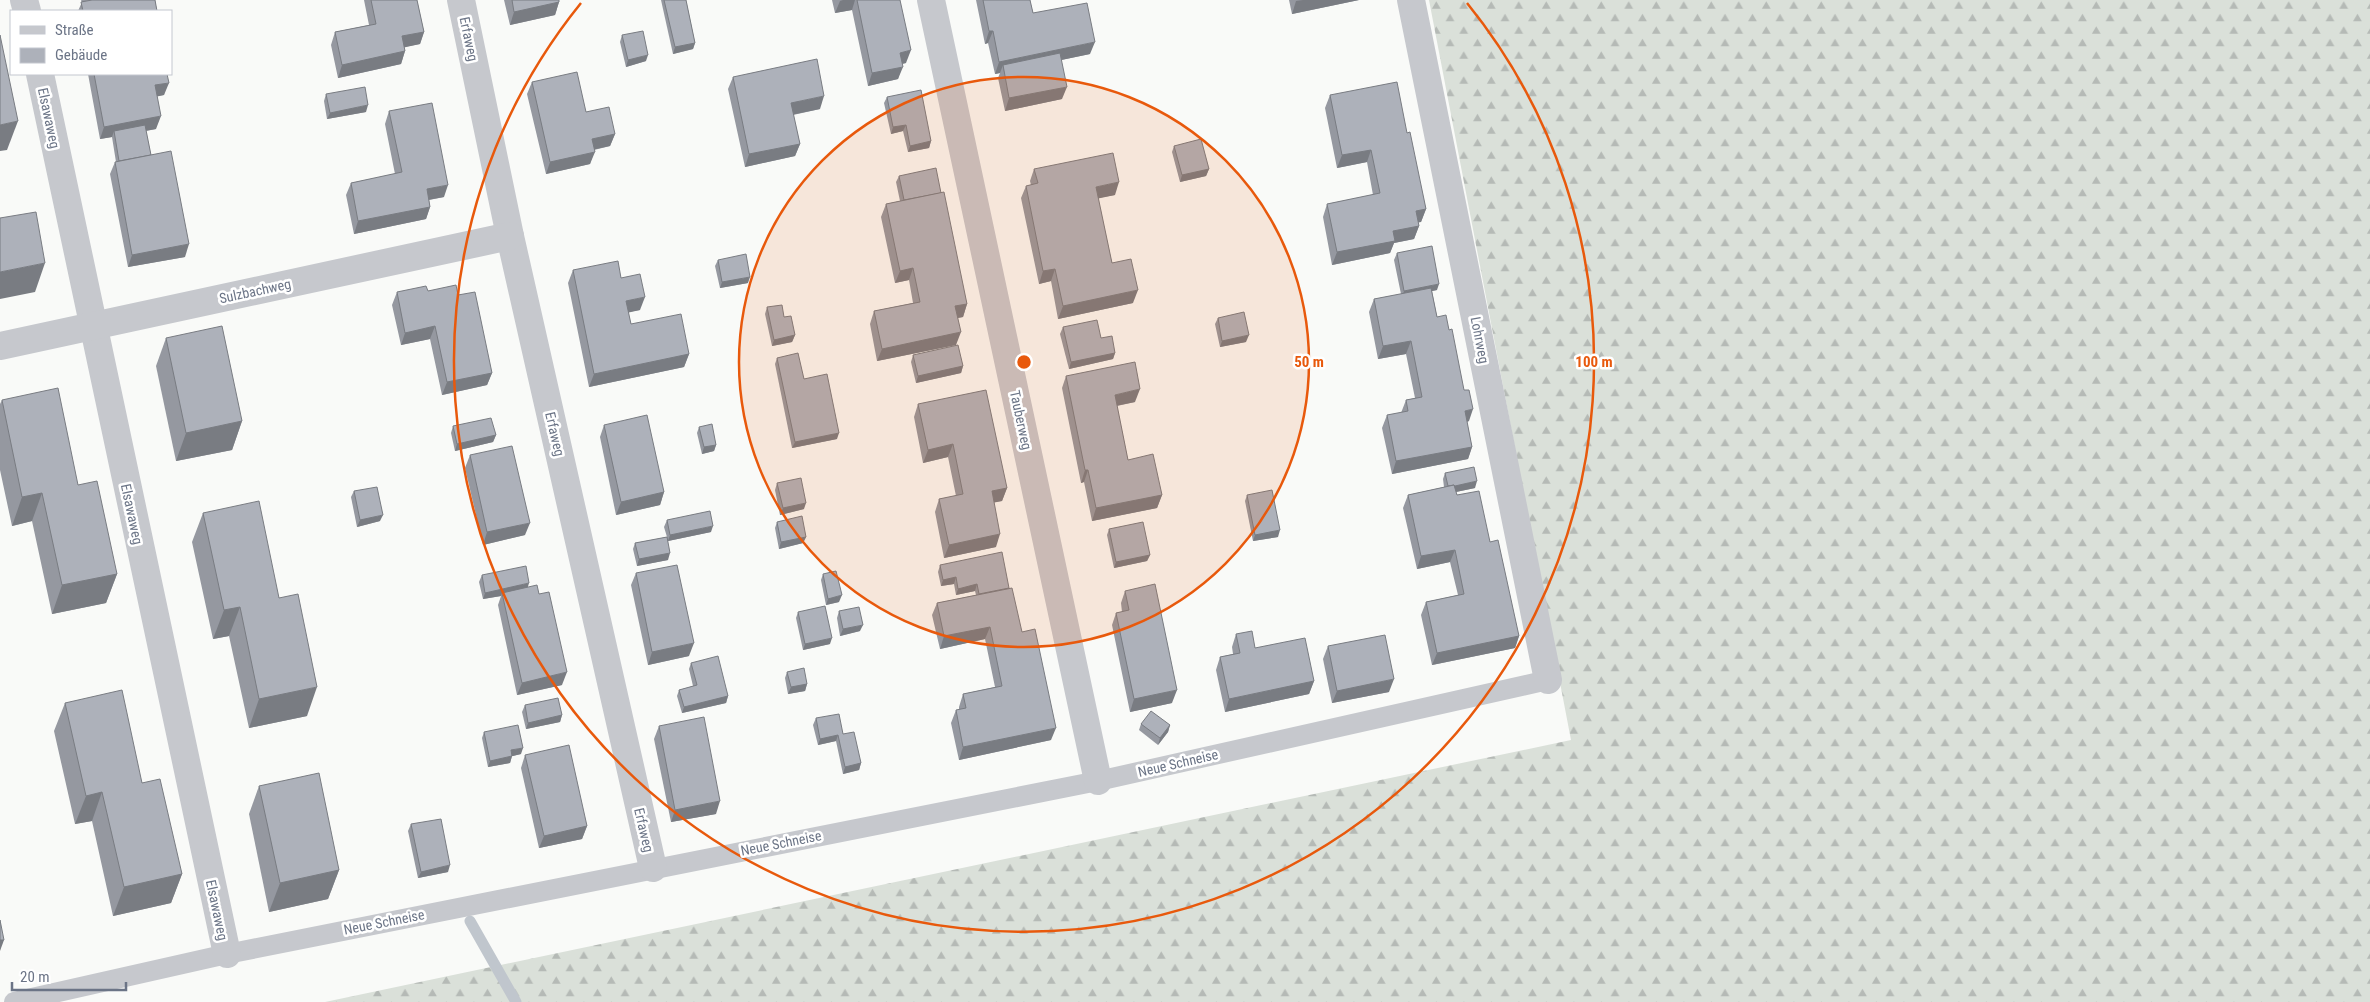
<svg xmlns="http://www.w3.org/2000/svg" width="2370" height="1002" viewBox="0 0 2370 1002" font-family="'Roboto Condensed',sans-serif">
<style>
.forest{fill:url(#forest-firs)}
.lines{fill:none;stroke-linecap:round;stroke-linejoin:round}
.stream{stroke:#c0c6cd;stroke-width:11}
.lane{stroke:#c6c8cd;stroke-width:20}
.street{stroke:#c6c8cd;stroke-width:28}
.wall{fill:#9598a0}
.shaded-wall{fill:#797c82}
.building{fill:#adb1ba;stroke:#797c82}
.ring{fill:none;stroke:#e8590c;stroke-width:2.5}
.labels{text-anchor:middle;stroke-width:5;stroke-linejoin:round;paint-order:stroke}
.street-label{font-size:14px;fill:#6b7486;stroke:#fff}
.centre{fill:#e8590c;stroke:#fff;stroke-width:2.5}
.ring-label{font-size:15px;text-anchor:middle;font-weight:bold;fill:#e8590c;stroke:#fff;stroke-width:5;stroke-linejoin:round;paint-order:stroke}
</style>
<defs>
<pattern id="forest-firs" width="22" height="20" patternUnits="userSpaceOnUse" patternTransform="scale(1.25)"><rect width="22" height="20" fill="#dae0d9"/><path d="M5 1l3.5 6h-7zM16 11l3.5 6h-7z" fill="#b5bab6"/></pattern>
</defs>
<rect width="100%" height="100%" fill="#f9faf8"/>
<polygon class="forest" points="1429,0 2370,0 2370,1002 325,1002 1571,740"/>
<g class="lines">
<polyline class="stream" points="470,921 516,1002"/>
<polyline class="lane" points="14,1002 227,954 1098,781 1548,680"/>
<g class="street">
<polyline points="24,0 27,11"/>
<polyline points="461,0 510,236 653,868"/>
<polyline points="931,0 1098,781"/>
<polyline points="1411,0 1548,680"/>
<polyline points="40,74 227,954"/>
<polyline points="0,346 510,236"/>
</g>
</g>
<g class="wall">
<polygon points="81,0 155,0 157,11 78,11 82,2"/>
<polygon points="364,0 417,0 424,32 420,44 404,47 405,51 401,64 338,78 331,45 335,32 369,25"/>
<polygon points="504,0 559,0 559,2 555,15 510,25"/>
<polygon points="661,0 686,0 695,43 693,49 673,54"/>
<polygon points="832,0 900,0 906,63 902,64 898,79 868,86 852,10 835,13"/>
<polygon points="976,0 1030,0 1033,13 1090,54 1061,60 1062,99 1005,111 998,78 1000,73 995,74 988,43 985,44"/>
<polygon points="1289,0 1359,0 1292,14"/>
<polygon points="622,35 646,61 626,67 620,42"/>
<polygon points="88,74 167,74 164,95 157,96 156,129 146,131 151,155 185,257 128,267 110,174 115,162 116,162 112,137 100,139"/>
<polygon points="733,77 820,109 793,115 800,144 795,156 745,167 728,89"/>
<polygon points="532,82 586,112 615,134 610,146 594,150 590,164 546,174 527,94"/>
<polygon points="326,94 366,112 327,119 324,101"/>
<polygon points="1330,95 1407,133 1426,209 1421,222 1418,222 1419,226 1414,239 1394,243 1390,253 1332,265 1323,217 1327,204 1373,195 1367,162 1337,168 1325,108"/>
<polygon points="887,97 931,141 929,148 908,152 903,131 891,134 884,103"/>
<polygon points="389,111 444,197 429,200 430,207 426,219 354,234 346,195 351,183 395,174 385,124"/>
<polygon points="1174,146 1209,169 1206,176 1180,182 1172,152"/>
<polygon points="1034,169 1115,195 1098,198 1112,263 1133,303 1058,319 1051,281 1039,284 1021,198 1026,186 1031,185 1030,181"/>
<polygon points="899,176 941,193 967,304 963,317 958,318 956,345 877,361 870,324 874,311 913,303 909,280 895,283 881,217 886,204 900,201 896,182"/>
<polygon points="1397,253 1437,290 1432,291 1437,317 1469,421 1467,422 1472,447 1468,459 1392,474 1382,428 1387,415 1401,413 1406,400 1415,398 1406,354 1378,359 1369,312 1374,299 1401,294 1394,260"/>
<polygon points="718,260 748,283 720,288 715,266"/>
<polygon points="573,270 621,278 640,310 628,312 631,324 689,354 684,367 589,387 568,283"/>
<polygon points="428,291 458,295 492,373 487,385 442,395 430,339 401,345 392,305 397,292"/>
<polygon points="767,307 784,317 795,335 792,342 772,346 765,314"/>
<polygon points="1218,318 1246,342 1220,347 1215,324"/>
<polygon points="1063,327 1101,338 1115,353 1113,359 1069,369 1060,334"/>
<polygon points="166,338 242,421 232,450 176,461 156,366"/>
<polygon points="913,355 963,366 961,373 916,383 911,362"/>
<polygon points="777,358 804,379 837,439 792,448 775,364"/>
<polygon points="1066,376 1135,402 1117,406 1128,460 1162,495 1157,508 1092,521 1084,482 1081,483 1062,388"/>
<polygon points="2,400 78,485 117,574 106,603 52,614 32,521 12,526 0,470 0,404"/>
<polygon points="918,404 1007,488 1002,501 994,502 996,547 944,558 935,512 939,499 956,496 948,457 923,463 914,417"/>
<polygon points="604,425 664,492 660,505 616,515 600,437"/>
<polygon points="453,426 496,435 493,442 455,451 451,433"/>
<polygon points="699,427 716,445 714,451 702,454 697,433"/>
<polygon points="470,455 525,535 483,545 465,468"/>
<polygon points="1445,473 1475,488 1456,492 1457,495 1490,542 1519,636 1515,648 1432,665 1421,615 1426,602 1458,595 1450,562 1417,569 1403,508 1408,495 1444,487 1443,479"/>
<polygon points="777,483 804,509 780,515 775,490"/>
<polygon points="354,491 380,521 357,527 351,497"/>
<polygon points="1247,495 1278,537 1253,541 1245,501"/>
<polygon points="203,513 279,598 307,716 249,728 229,636 213,639 192,542"/>
<polygon points="667,520 711,532 668,541 668,560 637,566 633,549 635,543 667,537 664,527"/>
<polygon points="777,522 806,537 803,543 779,549 775,528"/>
<polygon points="1109,529 1150,555 1147,561 1114,568 1107,535"/>
<polygon points="940,565 1009,588 1051,740 959,760 951,723 956,710 959,710 959,707 963,694 995,687 985,639 940,649 932,615 937,603 976,595 975,591 956,595 954,584 941,586 938,572"/>
<polygon points="636,573 689,656 648,665 631,585"/>
<polygon points="823,574 839,602 826,605 821,580"/>
<polygon points="482,575 528,587 562,685 517,695 498,605 501,596 483,599 479,582"/>
<polygon points="1125,591 1172,703 1130,712 1112,625 1116,613 1122,612 1121,603"/>
<polygon points="839,611 860,631 840,636 837,618"/>
<polygon points="798,612 830,644 803,650 796,618"/>
<polygon points="1236,634 1255,648 1314,681 1309,694 1225,712 1216,670 1220,657 1233,654 1232,647"/>
<polygon points="1328,646 1389,692 1332,703 1323,659"/>
<polygon points="691,663 728,696 726,703 682,713 677,696 679,690 693,686 689,669"/>
<polygon points="787,672 807,684 805,691 788,694 785,678"/>
<polygon points="65,703 142,783 182,874 171,903 113,916 92,821 75,824 54,731"/>
<polygon points="525,705 562,715 560,722 526,729 522,712"/>
<polygon points="816,718 843,734 861,763 859,770 843,774 836,741 818,745 813,725"/>
<polygon points="1141,724 1170,725 1168,732 1158,745 1139,730"/>
<polygon points="659,726 716,814 671,822 654,739"/>
<polygon points="484,732 521,754 512,756 510,763 488,767 482,738"/>
<polygon points="525,755 587,826 582,839 539,848 521,768"/>
<polygon points="259,786 339,870 328,899 269,912 249,814"/>
<polygon points="411,824 448,872 418,878 408,831"/>
</g>
<g class="shaded-wall">
<polygon points="843,0 855,0 852,10 835,13 840,1"/>
<polygon points="1303,0 1359,0 1292,14 1296,1"/>
<polygon points="559,2 555,15 510,25 514,12"/>
<polygon points="989,31 993,31 988,43 985,44"/>
<polygon points="424,32 420,44 397,49 402,36"/>
<polygon points="1095,42 1090,54 1004,72 1003,65 1000,73 995,74 999,62"/>
<polygon points="695,43 693,49 673,54 675,47"/>
<polygon points="911,50 906,63 896,65 900,53"/>
<polygon points="405,51 401,64 338,78 342,65"/>
<polygon points="648,55 646,61 626,67 628,60"/>
<polygon points="903,67 898,79 868,86 872,73"/>
<polygon points="169,83 164,95 150,98 155,85"/>
<polygon points="1067,87 1062,99 1005,111 1009,98"/>
<polygon points="824,96 820,109 786,116 791,103"/>
<polygon points="368,105 366,112 327,119 330,113"/>
<polygon points="161,116 156,129 115,136 114,131 112,137 100,139 104,127"/>
<polygon points="18,121 7,150 0,151 0,125"/>
<polygon points="906,125 903,131 891,134 893,127"/>
<polygon points="615,134 610,146 587,151 592,139"/>
<polygon points="931,141 929,148 908,152 910,146"/>
<polygon points="800,144 795,156 745,167 749,154"/>
<polygon points="1371,150 1367,162 1337,168 1342,155"/>
<polygon points="595,152 590,164 546,174 550,162"/>
<polygon points="1209,169 1206,176 1180,182 1182,175"/>
<polygon points="1119,182 1115,195 1091,200 1096,187"/>
<polygon points="448,185 444,197 422,201 427,189"/>
<polygon points="430,207 426,219 354,234 358,221"/>
<polygon points="1426,209 1421,222 1411,224 1416,211"/>
<polygon points="1419,226 1414,239 1394,243 1390,253 1332,265 1337,252 1393,231"/>
<polygon points="189,244 185,257 128,267 132,255"/>
<polygon points="45,263 35,292 0,299 0,272"/>
<polygon points="913,268 909,280 895,283 900,271"/>
<polygon points="1055,269 1051,281 1039,284 1043,271"/>
<polygon points="750,277 748,283 720,288 722,282"/>
<polygon points="1439,284 1437,290 1402,297 1404,291"/>
<polygon points="1138,290 1133,303 1058,319 1063,306"/>
<polygon points="645,297 640,310 622,314 626,301"/>
<polygon points="967,304 963,317 951,319 955,306"/>
<polygon points="435,326 430,339 401,345 405,333"/>
<polygon points="961,332 956,345 877,361 882,349"/>
<polygon points="795,335 792,342 772,346 774,340"/>
<polygon points="1249,335 1246,342 1220,347 1222,341"/>
<polygon points="1411,341 1406,354 1378,359 1383,346"/>
<polygon points="1115,353 1113,359 1069,369 1071,362"/>
<polygon points="689,354 684,367 589,387 594,374"/>
<polygon points="963,366 961,373 916,383 918,376"/>
<polygon points="492,373 487,385 442,395 447,382"/>
<polygon points="1140,389 1135,402 1110,407 1115,395"/>
<polygon points="1473,409 1469,421 1461,423 1465,411"/>
<polygon points="242,421 232,450 176,461 186,433"/>
<polygon points="839,433 837,439 792,448 795,442"/>
<polygon points="496,435 493,442 455,451 457,444"/>
<polygon points="953,444 948,457 923,463 928,450"/>
<polygon points="716,445 714,451 702,454 704,447"/>
<polygon points="1472,447 1468,459 1392,474 1396,461"/>
<polygon points="1085,470 1088,470 1084,482 1081,483"/>
<polygon points="1477,481 1475,488 1446,494 1448,487"/>
<polygon points="1007,488 1002,501 987,504 992,491"/>
<polygon points="664,492 660,505 616,515 621,502"/>
<polygon points="42,493 32,521 12,526 22,497"/>
<polygon points="1162,495 1157,508 1092,521 1096,508"/>
<polygon points="806,503 804,509 780,515 783,508"/>
<polygon points="383,515 380,521 357,527 360,520"/>
<polygon points="530,523 525,535 483,545 487,532"/>
<polygon points="713,526 711,532 668,541 670,535"/>
<polygon points="1280,530 1278,537 1253,541 1255,535"/>
<polygon points="1000,534 996,547 944,558 949,545"/>
<polygon points="806,537 803,543 779,549 781,542"/>
<polygon points="1455,550 1450,562 1417,569 1421,556"/>
<polygon points="670,553 668,560 637,566 639,559"/>
<polygon points="1150,555 1147,561 1114,568 1116,562"/>
<polygon points="117,574 106,603 52,614 62,585"/>
<polygon points="956,577 954,584 941,586 943,580"/>
<polygon points="529,583 527,590 502,593 501,596 483,599 485,593"/>
<polygon points="977,584 975,591 956,595 958,589"/>
<polygon points="842,595 839,602 826,605 828,599"/>
<polygon points="240,607 229,636 213,639 224,610"/>
<polygon points="863,625 860,631 840,636 843,629"/>
<polygon points="990,627 985,639 940,649 944,636"/>
<polygon points="1519,636 1515,648 1432,665 1437,653"/>
<polygon points="832,638 830,644 803,650 805,644"/>
<polygon points="694,643 689,656 648,665 652,652"/>
<polygon points="567,672 562,685 517,695 522,683"/>
<polygon points="1394,679 1389,692 1332,703 1337,691"/>
<polygon points="1314,681 1309,694 1225,712 1229,699"/>
<polygon points="807,684 805,691 788,694 791,687"/>
<polygon points="317,687 307,716 249,728 259,699"/>
<polygon points="1177,690 1172,703 1130,712 1134,699"/>
<polygon points="728,696 726,703 682,713 684,707"/>
<polygon points="562,715 560,722 526,729 528,723"/>
<polygon points="1170,725 1168,732 1158,745 1160,738"/>
<polygon points="1056,728 1051,740 959,760 963,747"/>
<polygon points="838,735 836,741 818,745 820,739"/>
<polygon points="523,748 521,754 509,757 511,750"/>
<polygon points="512,756 510,763 488,767 490,761"/>
<polygon points="861,763 859,770 843,774 845,767"/>
<polygon points="102,792 92,821 75,824 86,796"/>
<polygon points="720,801 716,814 671,822 675,810"/>
<polygon points="587,826 582,839 539,848 544,836"/>
<polygon points="450,865 448,872 418,878 421,872"/>
<polygon points="339,870 328,899 269,912 280,883"/>
<polygon points="182,874 171,903 113,916 124,887"/>
<polygon points="0,940 4,940 0,951"/>
</g>
<g class="building">
<polygon points="92,0 155,0 157,11 83,11 81,2"/>
<polygon points="371,0 417,0 424,32 402,36 405,51 342,65 335,32 376,24"/>
<polygon points="512,0 559,0 559,2 514,12"/>
<polygon points="664,0 686,0 695,43 675,47"/>
<polygon points="857,0 900,0 911,50 900,53 903,67 872,73"/>
<polygon points="983,0 1030,0 1033,13 1087,3 1095,42 999,62 993,31 989,31"/>
<polygon points="643,31 648,55 628,60 622,35"/>
<polygon points="0,35 18,121 0,125"/>
<polygon points="1060,53 1067,87 1009,98 1003,65"/>
<polygon points="817,59 824,96 791,103 800,144 749,154 733,77"/>
<polygon points="577,72 586,112 609,107 615,134 592,139 595,152 550,162 532,82"/>
<polygon points="94,74 167,74 169,83 155,85 161,116 104,127"/>
<polygon points="1397,82 1407,133 1410,132 1426,209 1416,211 1419,226 1393,231 1395,241 1337,252 1327,204 1380,193 1371,150 1342,155 1330,95"/>
<polygon points="365,87 368,105 330,113 326,94"/>
<polygon points="921,90 931,141 910,146 906,125 893,127 887,97"/>
<polygon points="432,103 448,185 427,189 430,207 358,221 351,183 402,172 389,111"/>
<polygon points="145,125 151,155 119,161 114,131"/>
<polygon points="1201,139 1209,169 1182,175 1174,146"/>
<polygon points="171,151 189,244 132,255 115,162"/>
<polygon points="1113,153 1119,182 1096,187 1112,263 1131,259 1138,290 1063,306 1055,269 1043,271 1026,186 1038,183 1034,169"/>
<polygon points="936,168 941,193 904,200 899,176"/>
<polygon points="944,192 967,304 955,306 961,332 882,349 874,311 920,302 913,268 900,271 886,204"/>
<polygon points="36,212 45,263 0,272 0,218"/>
<polygon points="1432,246 1439,284 1404,291 1397,253"/>
<polygon points="746,254 750,277 722,282 718,260"/>
<polygon points="618,261 621,278 640,274 645,297 626,301 631,324 681,314 689,354 594,374 573,270"/>
<polygon points="456,285 458,295 475,292 492,373 447,382 435,326 405,333 397,292 426,286 428,291"/>
<polygon points="1431,288 1437,317 1446,315 1449,330 1452,329 1464,390 1469,390 1473,409 1465,411 1472,447 1396,461 1387,415 1408,411 1406,400 1422,397 1411,341 1383,346 1374,299"/>
<polygon points="782,305 784,317 791,316 795,335 774,340 767,307"/>
<polygon points="1244,312 1249,335 1222,341 1218,318"/>
<polygon points="1097,320 1101,338 1112,336 1115,353 1071,362 1063,327"/>
<polygon points="222,326 242,421 186,433 166,338"/>
<polygon points="958,345 963,366 918,376 913,355"/>
<polygon points="798,353 804,379 827,374 839,433 795,442 777,358"/>
<polygon points="1135,362 1140,389 1115,395 1128,460 1153,454 1162,495 1096,508 1088,470 1085,470 1066,376"/>
<polygon points="58,388 78,485 97,481 117,574 62,585 42,493 22,497 2,400"/>
<polygon points="986,390 1007,488 992,491 1000,534 949,545 939,499 963,494 953,444 928,450 918,404"/>
<polygon points="647,415 664,492 621,502 604,425"/>
<polygon points="491,418 496,435 457,444 453,426"/>
<polygon points="712,424 716,445 704,447 699,427"/>
<polygon points="512,446 530,523 487,532 470,455"/>
<polygon points="1474,467 1477,481 1455,486 1454,485 1448,486 1445,473"/>
<polygon points="801,478 806,503 783,508 777,483"/>
<polygon points="1454,485 1457,495 1479,491 1490,542 1498,540 1519,636 1437,653 1426,602 1464,594 1455,550 1421,556 1408,495"/>
<polygon points="377,487 383,515 360,520 354,491"/>
<polygon points="1272,490 1280,530 1255,535 1247,495"/>
<polygon points="259,501 279,598 298,594 317,687 259,699 240,607 224,610 203,513"/>
<polygon points="710,511 713,526 670,535 667,520"/>
<polygon points="802,516 806,537 781,542 777,522"/>
<polygon points="1143,522 1150,555 1116,562 1109,529"/>
<polygon points="667,537 670,553 639,559 635,543"/>
<polygon points="1002,552 1009,588 979,594 977,584 958,589 956,577 943,580 940,565"/>
<polygon points="677,565 694,643 652,652 636,573"/>
<polygon points="526,566 529,583 485,593 482,575"/>
<polygon points="836,571 842,595 828,599 823,574"/>
<polygon points="1155,584 1177,690 1134,699 1116,613 1129,610 1125,591"/>
<polygon points="537,585 539,594 549,592 567,672 522,683 502,593"/>
<polygon points="1012,588 1022,632 1035,629 1056,728 963,747 956,710 966,708 963,694 1002,686 990,627 944,636 937,603"/>
<polygon points="825,606 832,638 805,644 798,612"/>
<polygon points="859,607 863,625 843,629 839,611"/>
<polygon points="1252,631 1255,648 1305,638 1314,681 1229,699 1220,657 1240,653 1236,634"/>
<polygon points="1385,635 1394,679 1337,691 1328,646"/>
<polygon points="718,656 728,696 684,707 679,690 697,685 691,663"/>
<polygon points="804,668 807,684 791,687 787,672"/>
<polygon points="122,690 142,783 160,779 182,874 124,887 102,792 86,796 65,703"/>
<polygon points="558,698 562,715 528,723 525,705"/>
<polygon points="1151,711 1170,725 1160,738 1141,724"/>
<polygon points="839,714 843,734 854,732 861,763 845,767 838,735 820,739 816,718"/>
<polygon points="704,717 720,801 675,810 659,726"/>
<polygon points="518,725 523,748 511,750 512,756 490,761 484,732"/>
<polygon points="569,745 587,826 544,836 525,755"/>
<polygon points="319,773 339,870 280,883 259,786"/>
<polygon points="441,819 450,865 421,872 411,824"/>
<polygon points="0,920 4,940 0,940"/>
</g>
<circle cx="1024" cy="362" r="285" fill="#e8590c" fill-opacity=".12"/>
<g class="ring">
<circle cx="1024" cy="362" r="285"/>
<path d="M1467 3A570 570 0 1 1 581 3"/>
</g>
<g class="labels">
<g class="street-label">
<text transform="translate(469 39) rotate(78)" y="5">Erfaweg</text>
<text transform="translate(49 118) rotate(78)" y="5">Elsawaweg</text>
<text transform="translate(255 291) rotate(-12)" y="5">Sulzbachweg</text>
<text transform="translate(1480 340) rotate(79)" y="5">Lohrweg</text>
<text transform="translate(1021 420) rotate(78)" y="5">Tauberweg</text>
<text transform="translate(555 434) rotate(77)" y="5">Erfaweg</text>
<text transform="translate(132 514) rotate(78)" y="5">Elsawaweg</text>
<text transform="translate(1178 763) rotate(-13)" y="5">Neue Schneise</text>
<text transform="translate(644 830) rotate(77)" y="5">Erfaweg</text>
<text transform="translate(781 843) rotate(-11)" y="5">Neue Schneise</text>
<text transform="translate(217 910) rotate(78)" y="5">Elsawaweg</text>
<text transform="translate(384 922) rotate(-11)" y="5">Neue Schneise</text>
</g>
</g>
<circle cx="1024" cy="362" r="8" class="centre"/>
<g class="ring-label">
<text x="1309" y="367">50 m</text>
<text x="1594" y="367">100 m</text>
</g>
<rect x="10" y="10" width="162" height="65" fill="#ffffff" stroke="#c4c7cf"/>
<rect x="20" y="26" width="25" height="8" fill="#c6c8cd" stroke="#c4c7cf"/>
<text x="55" y="35" font-size="15" fill="#6b7486">Straße</text>
<rect x="20" y="48" width="25" height="15" fill="#adb1ba" stroke="#c4c7cf"/>
<text x="55" y="60" font-size="15" fill="#6b7486">Gebäude</text>
<path d="M12 982v8h114v-8" fill="none" stroke="#6b7486" stroke-width="2.5"/>
<text x="20" y="982" font-size="15" fill="#6b7486" stroke="#ffffff" stroke-width="4" paint-order="stroke">20 m</text>
</svg>
